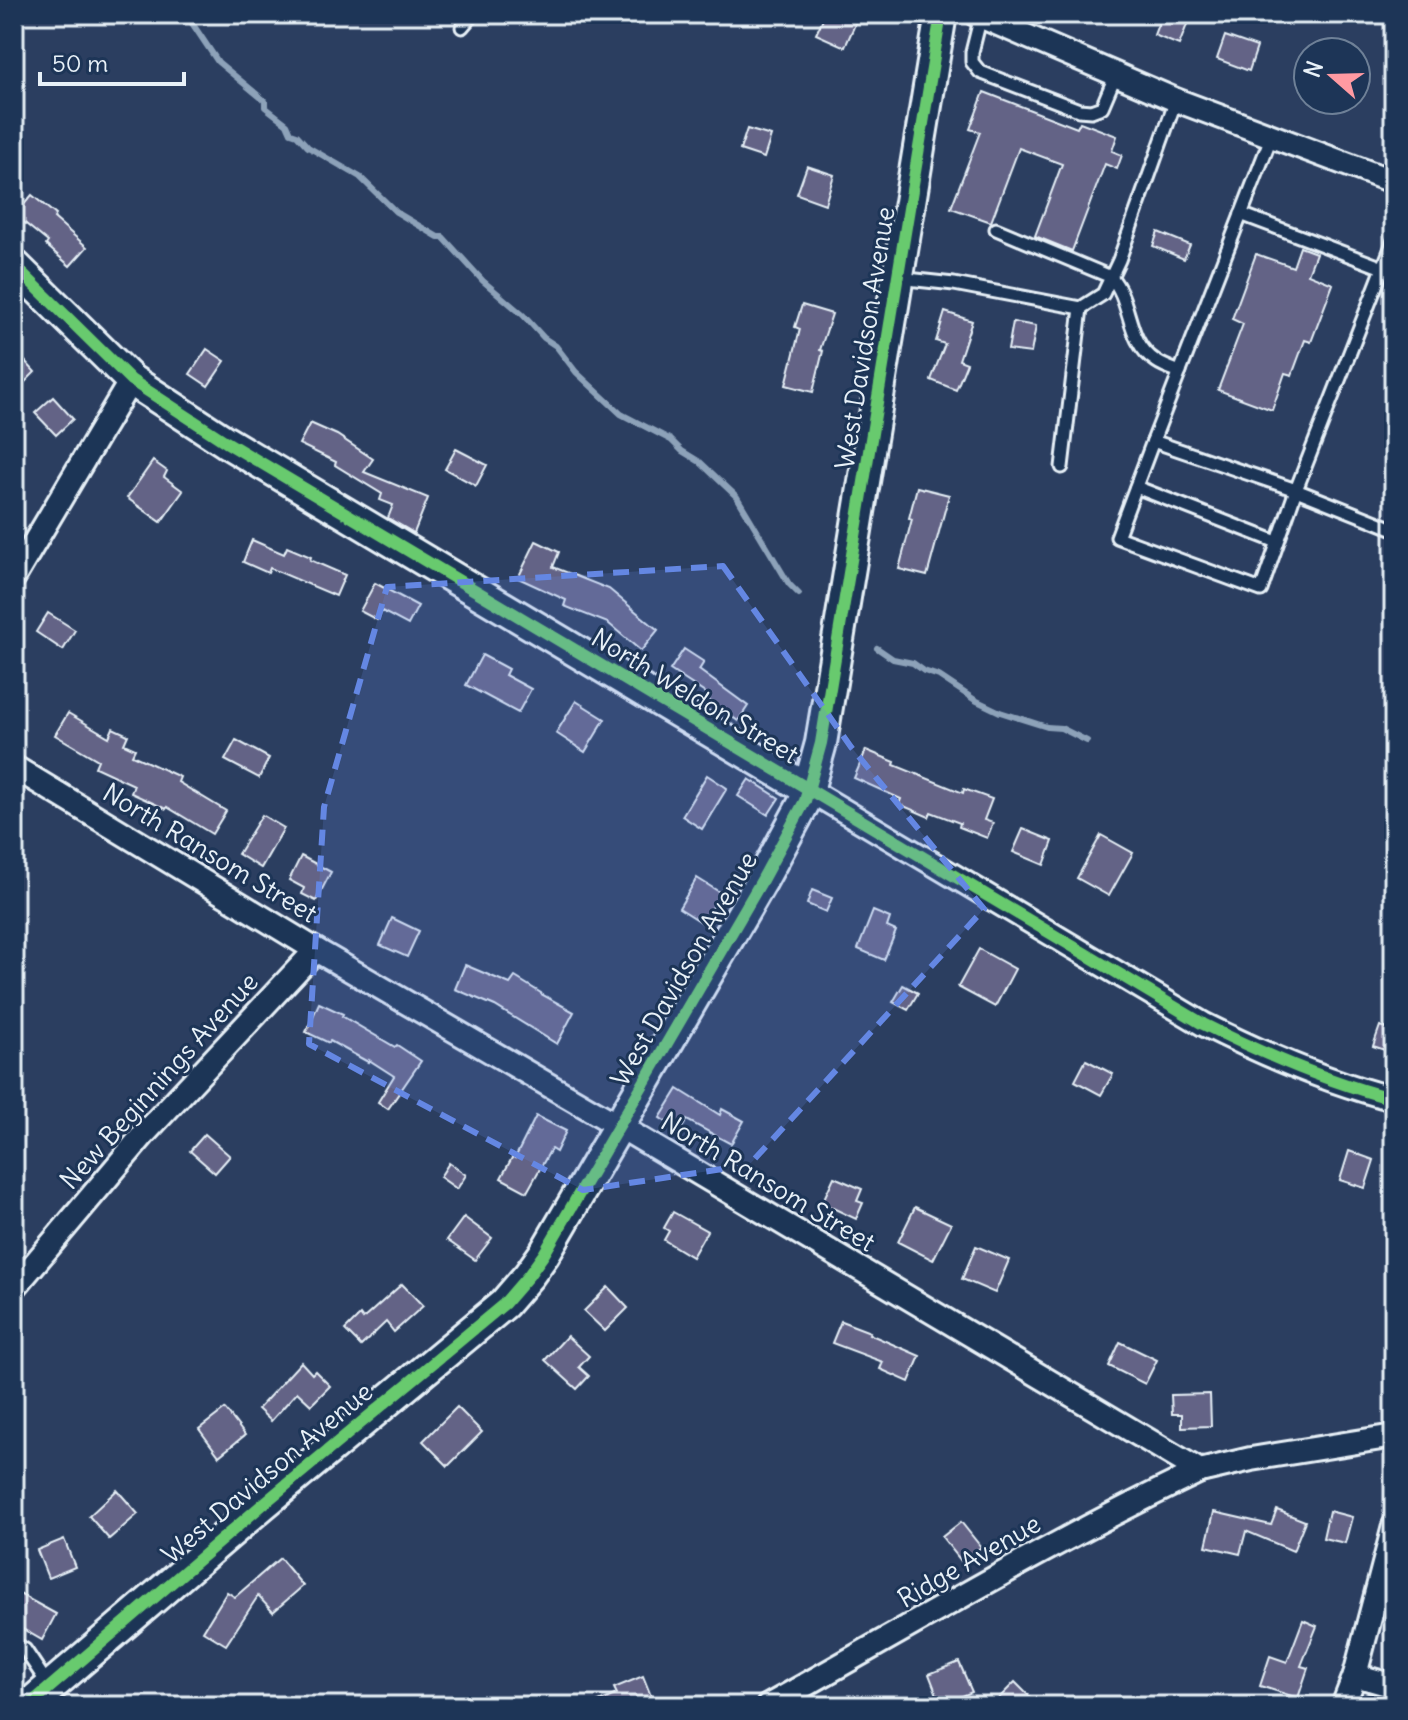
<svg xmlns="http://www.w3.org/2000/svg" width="1408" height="1720" viewBox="0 0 1408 1720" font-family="Delius,sans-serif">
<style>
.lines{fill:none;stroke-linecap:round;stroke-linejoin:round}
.stream{stroke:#8da2b9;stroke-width:6}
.building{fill:#636386;stroke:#e8f1f8;stroke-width:2}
.lane-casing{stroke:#e8f1f8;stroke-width:17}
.street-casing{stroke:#e8f1f8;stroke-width:28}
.secondary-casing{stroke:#e8f1f8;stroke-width:36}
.lane{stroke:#1d3557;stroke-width:11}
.street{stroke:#1d3557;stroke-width:22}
.secondary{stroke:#1d3557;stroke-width:30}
.cycleway-casing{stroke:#1d3557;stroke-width:17}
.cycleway{stroke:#67ca6e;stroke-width:12}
.marked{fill:#6487e3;fill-opacity:0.2;stroke:#6487e3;stroke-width:6;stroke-dasharray:16 10;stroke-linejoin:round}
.labels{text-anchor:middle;stroke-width:6;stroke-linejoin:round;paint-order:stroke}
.street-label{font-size:26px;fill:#e8f1f8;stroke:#1d3557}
</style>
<rect width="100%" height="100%" fill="#2b3e60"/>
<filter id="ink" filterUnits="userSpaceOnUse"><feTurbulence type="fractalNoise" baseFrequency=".0125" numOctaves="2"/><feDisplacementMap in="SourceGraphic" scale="16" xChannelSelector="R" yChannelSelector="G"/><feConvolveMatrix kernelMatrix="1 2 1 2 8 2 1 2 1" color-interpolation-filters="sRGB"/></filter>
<g filter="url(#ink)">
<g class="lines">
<g class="stream">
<polyline points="186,14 218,62 265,101 265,107 287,124 291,133 297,135 308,147 360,177 396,212 438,237 443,237 483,281 523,315 544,338 556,346 576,372 621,414 671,440 682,451 700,462 737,497 789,584 799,594"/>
<polyline points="877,648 893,659 913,663 924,671 939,676 975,700 1000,712 1047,727 1061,728 1087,741"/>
</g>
</g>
<g class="building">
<polygon points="825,14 837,14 856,22 845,47 816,34"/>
<polygon points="1162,14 1167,14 1188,22 1179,45 1154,35"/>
<polygon points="1225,36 1257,47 1249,71 1217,59"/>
<polygon points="984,92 1077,128 1080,122 1117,136 1112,151 1122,155 1117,169 1105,164 1072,251 1035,236 1062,164 1019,148 991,222 951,208 980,132 970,129"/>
<polygon points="747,129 771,136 764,158 740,150"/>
<polygon points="807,166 834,175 825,204 797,194"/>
<polygon points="32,195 56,215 54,218 87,247 70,266 46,245 48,242 15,215"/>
<polygon points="1158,232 1190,245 1184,259 1153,246"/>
<polygon points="1300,247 1316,253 1308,274 1333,284 1311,342 1305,340 1292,375 1285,373 1272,410 1218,390 1243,324 1232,319 1256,254 1293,267"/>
<polygon points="802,305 832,314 820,350 823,351 813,392 786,385 800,329 795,327"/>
<polygon points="945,312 972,321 959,360 967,363 956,390 931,380 945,344 936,341"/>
<polygon points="1013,322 1036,326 1031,353 1008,350"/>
<polygon points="207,349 225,361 208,386 190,374"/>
<polygon points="24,360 35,372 14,393 14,370"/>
<polygon points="53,397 73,419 56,435 35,413"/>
<polygon points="310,423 337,435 373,459 364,472 428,498 414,533 388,518 393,505 380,500 382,494 335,465 336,462 299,444"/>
<polygon points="456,449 487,465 476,486 445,469"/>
<polygon points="153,461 167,471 164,477 183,491 161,522 127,498"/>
<polygon points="917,487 949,495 927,576 899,569 912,519 909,518"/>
<polygon points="252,540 284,554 287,547 311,557 310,560 345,575 336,596 270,568 268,573 243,562"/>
<polygon points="536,541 559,552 553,567 609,589 658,630 641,651 608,623 564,606 566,600 518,578"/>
<polygon points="375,583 418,606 408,625 382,611 377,620 360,611"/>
<polygon points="48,613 75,630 63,650 36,632"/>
<polygon points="684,649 704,662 699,670 748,706 738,721 706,698 708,695 670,670"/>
<polygon points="482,655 508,669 505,675 531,689 518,713 466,685"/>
<polygon points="576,701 605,719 585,752 556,733"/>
<polygon points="68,713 109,737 113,728 128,735 124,744 135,749 132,755 180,777 178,782 226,811 212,834 167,807 166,809 131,793 134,785 95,767 98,760 55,735"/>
<polygon points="236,740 269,758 259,778 225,760"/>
<polygon points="866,750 895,762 894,765 963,793 964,789 992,799 984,820 993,823 987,838 959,827 960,823 931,812 929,817 899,804 901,799 854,778"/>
<polygon points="707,775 727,788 702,829 682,816"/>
<polygon points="749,779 779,798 768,815 738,796"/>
<polygon points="262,815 284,828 261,868 238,854"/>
<polygon points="1023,829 1053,841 1044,865 1013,852"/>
<polygon points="1101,835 1133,853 1109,896 1077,878"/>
<polygon points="301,856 331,872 316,901 302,894 304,888 289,880"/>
<polygon points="697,878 721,893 703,923 679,908"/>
<polygon points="812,890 832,898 826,912 807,904"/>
<polygon points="873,911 890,918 887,927 896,931 884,960 858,949"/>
<polygon points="392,918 419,931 407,957 380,945"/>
<polygon points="979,949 1015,969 995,1007 958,987"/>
<polygon points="465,965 510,984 515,977 541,993 541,994 574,1012 557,1044 495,1006 455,989"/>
<polygon points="903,985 918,993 908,1010 893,1002"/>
<polygon points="319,1003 343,1014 342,1016 395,1047 397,1045 421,1061 388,1109 378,1102 394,1076 369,1060 368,1062 330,1041 329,1043 306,1032"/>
<polygon points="1380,1026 1394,1031 1394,1053 1373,1046"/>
<polygon points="1086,1060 1113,1074 1101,1095 1075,1081"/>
<polygon points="678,1089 720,1115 722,1109 744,1121 731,1144 687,1120 680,1131 660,1118"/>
<polygon points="536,1116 566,1131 556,1152 551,1149 527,1192 501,1178 513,1156 515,1158"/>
<polygon points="205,1134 230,1156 215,1173 190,1151"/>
<polygon points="1349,1151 1374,1160 1365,1188 1340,1180"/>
<polygon points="449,1163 466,1175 457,1189 440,1177"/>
<polygon points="834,1177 862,1189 857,1201 863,1203 856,1219 822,1203"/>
<polygon points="915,1207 951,1224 933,1260 898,1242"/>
<polygon points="673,1212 707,1231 692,1257 664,1240 669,1231 664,1228"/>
<polygon points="464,1217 492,1238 475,1260 447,1240"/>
<polygon points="976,1246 1009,1260 995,1293 962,1279"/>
<polygon points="402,1284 423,1306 394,1332 386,1322 361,1346 345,1330 360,1315 363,1319"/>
<polygon points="608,1287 628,1308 605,1331 584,1311"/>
<polygon points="841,1321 870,1332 869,1334 920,1356 909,1382 880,1369 883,1362 832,1343"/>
<polygon points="567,1336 589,1356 579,1367 589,1376 577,1389 545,1360"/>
<polygon points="1120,1342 1157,1360 1145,1384 1109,1366"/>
<polygon points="301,1362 312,1374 315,1371 330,1386 311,1405 297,1392 271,1421 258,1409"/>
<polygon points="1210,1394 1211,1426 1182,1427 1182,1414 1172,1414 1171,1395"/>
<polygon points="457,1407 482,1432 448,1466 423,1441"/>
<polygon points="225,1409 245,1435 219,1456 199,1429"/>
<polygon points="117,1490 138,1514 109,1539 89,1516"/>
<polygon points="1277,1510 1305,1521 1293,1551 1246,1531 1240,1554 1206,1546 1214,1512 1271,1525"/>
<polygon points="1329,1511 1352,1517 1345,1543 1323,1538"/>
<polygon points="961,1522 981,1547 962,1562 942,1537"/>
<polygon points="64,1539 75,1567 48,1578 37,1550"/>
<polygon points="280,1558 303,1586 273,1612 258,1596 226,1645 203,1631 227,1592 235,1597"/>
<polygon points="14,1591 56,1614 42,1640 14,1624"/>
<polygon points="1303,1620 1317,1626 1301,1666 1308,1668 1298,1698 1260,1686 1270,1656 1287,1662"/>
<polygon points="959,1662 972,1692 941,1705 929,1674"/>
<polygon points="643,1676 655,1706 590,1706 617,1694 614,1688"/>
<polygon points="1015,1682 1039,1706 991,1706"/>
</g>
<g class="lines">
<defs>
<g id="lane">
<polyline points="981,16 972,52 972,62 980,72 1079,110 1091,111 1102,107 1116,74"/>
<polyline points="462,27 473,14"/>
<polyline points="1272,135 1153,441 1296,490 1394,240"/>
<polyline points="1241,214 1383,268"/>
<path d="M996 229 1111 277C1133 302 1125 341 1156 361 1163 366 1172 369 1180 372"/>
<polyline points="898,278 954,284 1081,308 1103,294 1119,260 1176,100"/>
<polyline points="1153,441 1117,537 1261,590 1296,490 1394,529"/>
<polyline points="1062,467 1081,308"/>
<polyline points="1136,487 1277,542"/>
<polyline points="14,1643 25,1650 49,1686"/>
</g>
<g id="street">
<polyline points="975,14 1176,100 1394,182"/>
<polyline points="14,577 131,380"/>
<polyline points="14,767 316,950 619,1126 1200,1471 1251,1459 1394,1436"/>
<path d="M809 790 1203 1024C1265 1055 1327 1082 1394 1099"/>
<polyline points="14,1288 144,1134 316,950"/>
<polyline points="1355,1675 1394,1686"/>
<path d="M768 1706C911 1626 1052 1541 1200 1471"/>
<polyline points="1343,1706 1355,1675 1394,1526"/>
</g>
<g id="secondary">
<polyline points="14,265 131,380 226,442 809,790"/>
<polyline points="28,1706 262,1505 504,1304 529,1275 544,1254 761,882 805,801 821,743 941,14"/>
</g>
</defs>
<use href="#lane" class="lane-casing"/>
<use href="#street" class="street-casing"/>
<use href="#secondary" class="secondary-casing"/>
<use href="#lane" class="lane"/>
<use href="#street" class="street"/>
<use href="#secondary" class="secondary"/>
<defs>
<g id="cycleway">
<path d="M14 265 131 380 226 442 1203 1024C1265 1055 1327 1082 1394 1099"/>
<polyline points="28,1706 262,1505 504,1304 529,1275 544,1254 761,882 805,801 821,743 941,14"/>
</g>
</defs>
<use href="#cycleway" class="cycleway-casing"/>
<use href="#cycleway" class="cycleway"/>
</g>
</g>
<path class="marked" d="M723 566 851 747 984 909 749 1165 583 1190 309 1044 324 807 387 587Z"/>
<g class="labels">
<g class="street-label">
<text transform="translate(865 338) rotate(-81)" y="9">West Davidson Avenue</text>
<text transform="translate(695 696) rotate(31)" y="9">North Weldon Street</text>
<text transform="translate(210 853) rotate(31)" y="9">North Ransom Street</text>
<text transform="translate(684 969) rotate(-60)" y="9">West Davidson Avenue</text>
<text transform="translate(159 1081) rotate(-48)" y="9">New Beginnings Avenue</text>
<text transform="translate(768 1182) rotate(31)" y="9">North Ransom Street</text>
<text transform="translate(267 1473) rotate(-40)" y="9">West Davidson Avenue</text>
<text transform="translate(969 1561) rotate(-30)" y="9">Ridge Avenue</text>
</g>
</g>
<rect width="1408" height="1720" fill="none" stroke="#1d3557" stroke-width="48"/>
<rect x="24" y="24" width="1360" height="1672" fill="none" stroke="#e8f1f8" stroke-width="3" filter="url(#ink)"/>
<g transform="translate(1332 76) rotate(290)"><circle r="38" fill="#1d3557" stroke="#6e8097" stroke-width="2"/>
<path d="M0-6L14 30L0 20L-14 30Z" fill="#ff9aa2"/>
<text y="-12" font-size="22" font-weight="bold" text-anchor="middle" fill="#e8f1f8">N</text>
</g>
<path d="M40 72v12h144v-12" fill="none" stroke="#e8f1f8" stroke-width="4"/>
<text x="52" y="72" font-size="24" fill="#e8f1f8" stroke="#1d3557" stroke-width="6" paint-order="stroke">50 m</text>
</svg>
